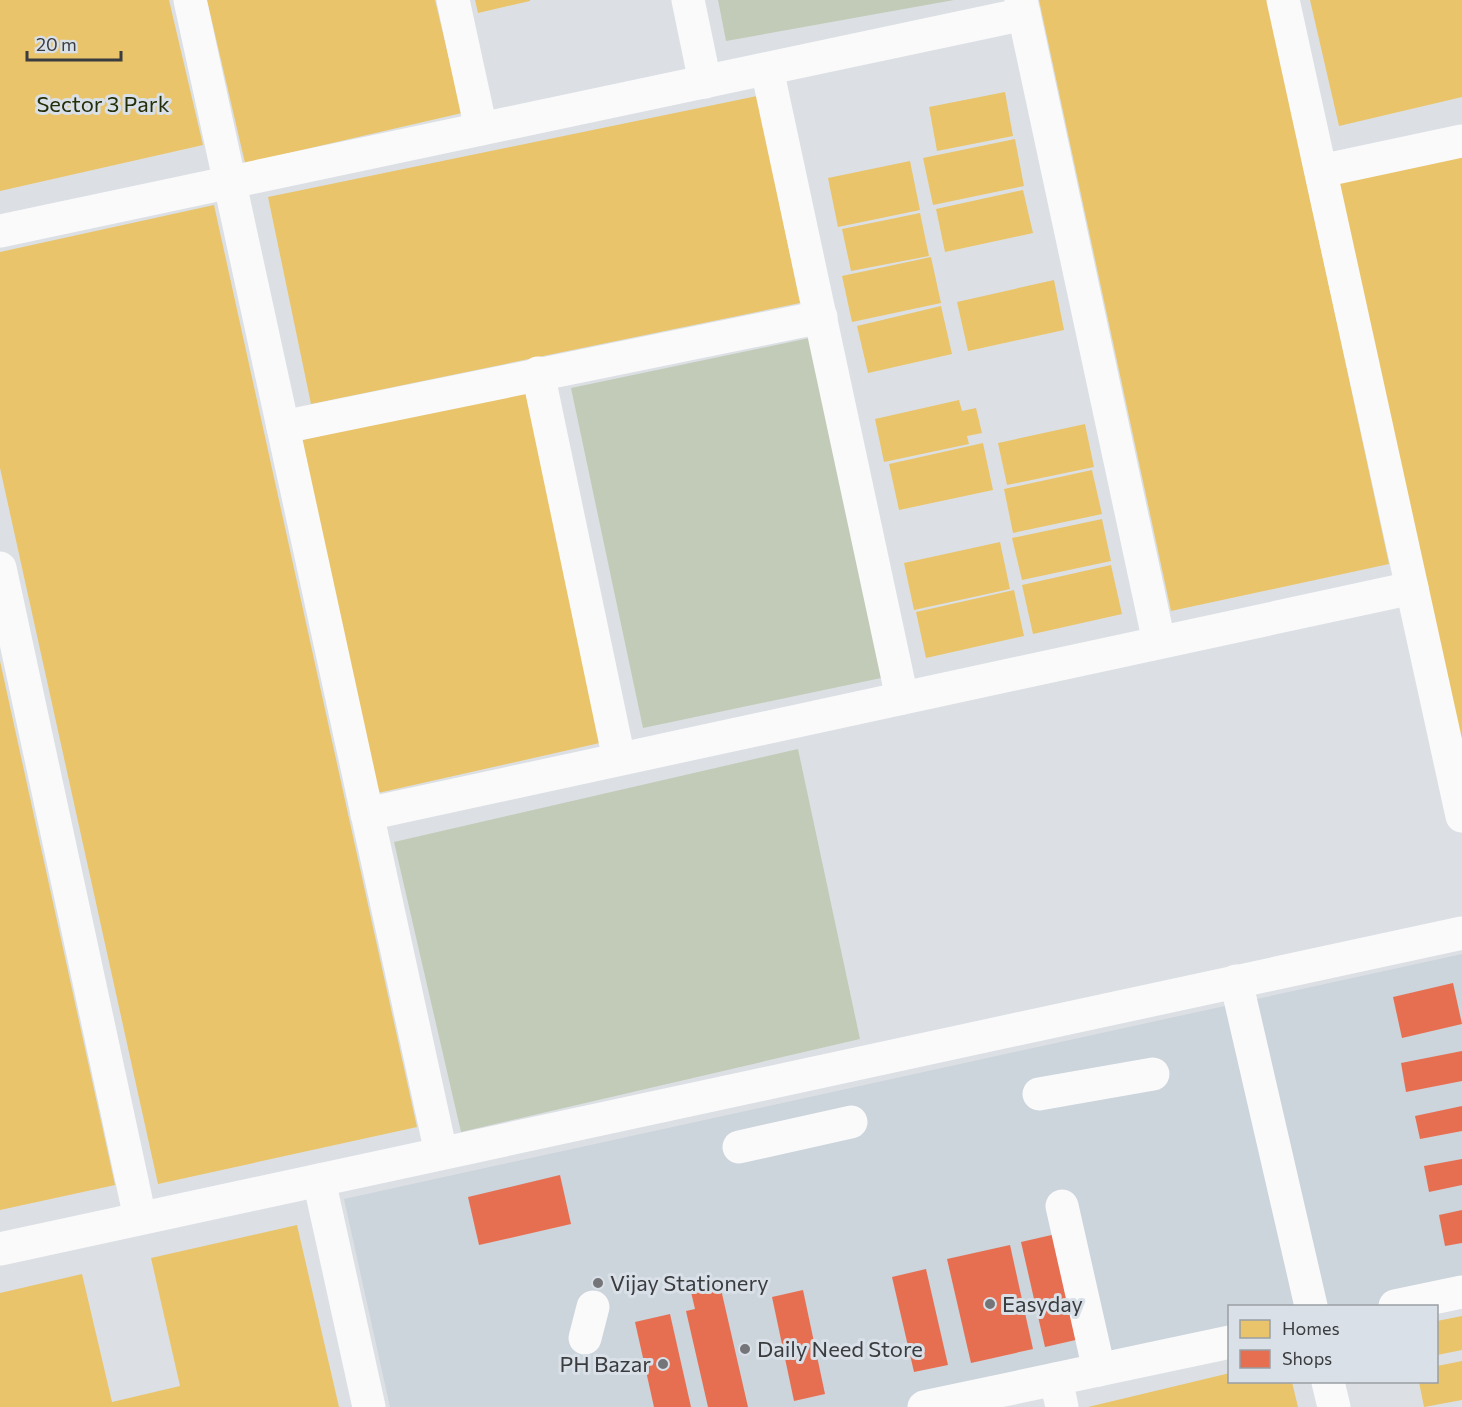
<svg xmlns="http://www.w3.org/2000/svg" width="1462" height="1407" viewBox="0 0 1462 1407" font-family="Commissioner,sans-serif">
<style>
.built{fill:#ccd4dc}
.green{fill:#c2cbb7}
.homes{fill:#e9c46a}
.shops{fill:#e76f51}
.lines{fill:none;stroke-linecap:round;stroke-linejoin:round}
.minor{stroke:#fafafb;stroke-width:33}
.poi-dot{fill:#737579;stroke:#d9e0e7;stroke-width:2}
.labels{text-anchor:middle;stroke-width:6;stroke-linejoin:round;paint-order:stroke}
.park-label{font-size:22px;fill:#242e09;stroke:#d9e0e7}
.poi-label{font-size:22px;fill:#3a3c3f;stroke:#d9e0e7;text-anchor:start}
</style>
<rect width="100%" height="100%" fill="#dce0e4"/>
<polygon class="built" points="1462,954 1462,1288 1376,1306 1230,1306 1229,1339 917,1407 390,1407 344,1199"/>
<g class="green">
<polygon points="718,0 954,0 726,41"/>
<polygon points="814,337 886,677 643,728 571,388"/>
<polygon points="798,749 860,1039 461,1132 394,842"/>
</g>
<g class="homes">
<polygon points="0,0 169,0 203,145 0,191"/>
<polygon points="207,0 435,0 462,113 245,163"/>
<polygon points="475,0 530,0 530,1 478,13"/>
<polygon points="1039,0 1267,0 1389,564 1171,611"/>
<polygon points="1310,0 1462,0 1462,97 1339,126"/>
<polygon points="1005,92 1013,136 937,151 929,107"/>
<polygon points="757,96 800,303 311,404 268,197"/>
<polygon points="1015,139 1024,186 933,205 923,158"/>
<polygon points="1462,155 1462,749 1336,183"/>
<polygon points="910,161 920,210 838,227 828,178"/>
<polygon points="1023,190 1033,233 945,252 936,209"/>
<polygon points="214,205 417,1127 158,1184 0,468 0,252"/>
<polygon points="920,213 929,256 851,271 842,229"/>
<polygon points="931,257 941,303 852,322 842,276"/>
<polygon points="1054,280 1064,330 968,351 957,302"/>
<polygon points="941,306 952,354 868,373 857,326"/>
<polygon points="525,390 604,742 378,793 298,441"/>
<polygon points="959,400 962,411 976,408 982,433 967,436 969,444 884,462 875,419"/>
<polygon points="1085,424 1094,467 1007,485 998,443"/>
<polygon points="983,443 993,490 899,510 889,464"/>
<polygon points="1092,470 1102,514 1013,533 1004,489"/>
<polygon points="1102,519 1111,561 1022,580 1012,538"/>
<polygon points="1000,542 1010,589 914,610 904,563"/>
<polygon points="1111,565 1122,614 1033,634 1022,585"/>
<polygon points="1014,590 1024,636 926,658 916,612"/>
<polygon points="0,661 115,1185 0,1210"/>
<polygon points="297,1225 339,1407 0,1407 0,1293 82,1274 112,1402 180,1386 151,1258"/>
<polygon points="1462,1316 1462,1350 1437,1355 1437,1321"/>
<polygon points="1462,1361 1462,1400 1424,1407 1419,1382 1437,1382 1437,1366"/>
<polygon points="1230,1373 1230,1382 1292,1382 1298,1407 1088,1407"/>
</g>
<g class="shops">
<polygon points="1453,983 1462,1024 1402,1038 1393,997"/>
<polygon points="1462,1051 1462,1081 1406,1092 1401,1063"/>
<polygon points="1462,1106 1462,1131 1420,1139 1415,1116"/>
<polygon points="1462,1159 1462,1185 1429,1192 1424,1166"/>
<polygon points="560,1175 571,1224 479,1245 468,1197"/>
<polygon points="1462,1210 1462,1243 1445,1246 1439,1215"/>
<polygon points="1056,1234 1080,1339 1045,1347 1021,1242"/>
<polygon points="1010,1245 1033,1349 971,1363 947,1259"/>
<polygon points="926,1269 948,1365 914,1372 892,1277"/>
<polygon points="720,1285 748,1407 708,1407 686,1311 695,1309 691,1292"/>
<polygon points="803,1290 825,1394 794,1401 772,1297"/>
<polygon points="670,1314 691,1407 654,1407 635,1322"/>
</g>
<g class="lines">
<g class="minor">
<polyline points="190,0 441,1153"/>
<polyline points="453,0 481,129"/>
<polyline points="688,0 705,82"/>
<polyline points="1021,0 1159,642"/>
<polyline points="1283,0 1462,816"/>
<polyline points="767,69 902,698"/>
<polyline points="1321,171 1462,141"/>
<polyline points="0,231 1024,14"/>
<polyline points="538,373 619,759"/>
<polyline points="283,427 821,317"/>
<polyline points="0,568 140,1218"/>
<polyline points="367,814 1412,588"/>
<polyline points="1236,981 1311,1306"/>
<polyline points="1039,1094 1153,1074"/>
<polyline points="739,1147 851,1122"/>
<polyline points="319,1180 369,1407"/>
<polyline points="1062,1206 1099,1370"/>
<polyline points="0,1249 1462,933"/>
<polyline points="1395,1306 1462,1292"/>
<polyline points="585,1338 593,1307"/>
<polyline points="1056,1379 1062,1407"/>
<polyline points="1328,1382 1334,1407"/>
<polyline points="924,1407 1230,1342"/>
</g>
</g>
<g class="poi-dot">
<circle cx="598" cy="1283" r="6"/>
<circle cx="990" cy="1304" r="6"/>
<circle cx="745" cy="1349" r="6"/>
<circle cx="663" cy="1364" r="6"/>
</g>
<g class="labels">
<g class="park-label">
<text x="103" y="112">Sector 3 Park</text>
</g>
<g class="poi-label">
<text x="610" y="1291">Vijay Stationery</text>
<text x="1002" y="1312">Easyday</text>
<text x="757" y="1357">Daily Need Store</text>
<text x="651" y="1372" text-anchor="end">PH Bazar</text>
</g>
</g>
<rect x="1228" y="1305" width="210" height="78" fill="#d9e0e7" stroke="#999ea4" stroke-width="1.5"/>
<rect x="1240" y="1320" width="30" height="18" fill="#e9c46a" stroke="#999ea4" stroke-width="1.5"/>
<text x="1282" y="1335" font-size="18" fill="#3a3c3f">Homes</text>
<rect x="1240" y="1350" width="30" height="18" fill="#e76f51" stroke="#999ea4" stroke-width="1.5"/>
<text x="1282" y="1365" font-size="18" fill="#3a3c3f">Shops</text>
<path d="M27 51v9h94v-9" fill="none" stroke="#3a3c3f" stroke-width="3"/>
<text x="36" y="51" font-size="18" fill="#3a3c3f" stroke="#d9e0e7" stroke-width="4.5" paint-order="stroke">20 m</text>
</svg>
